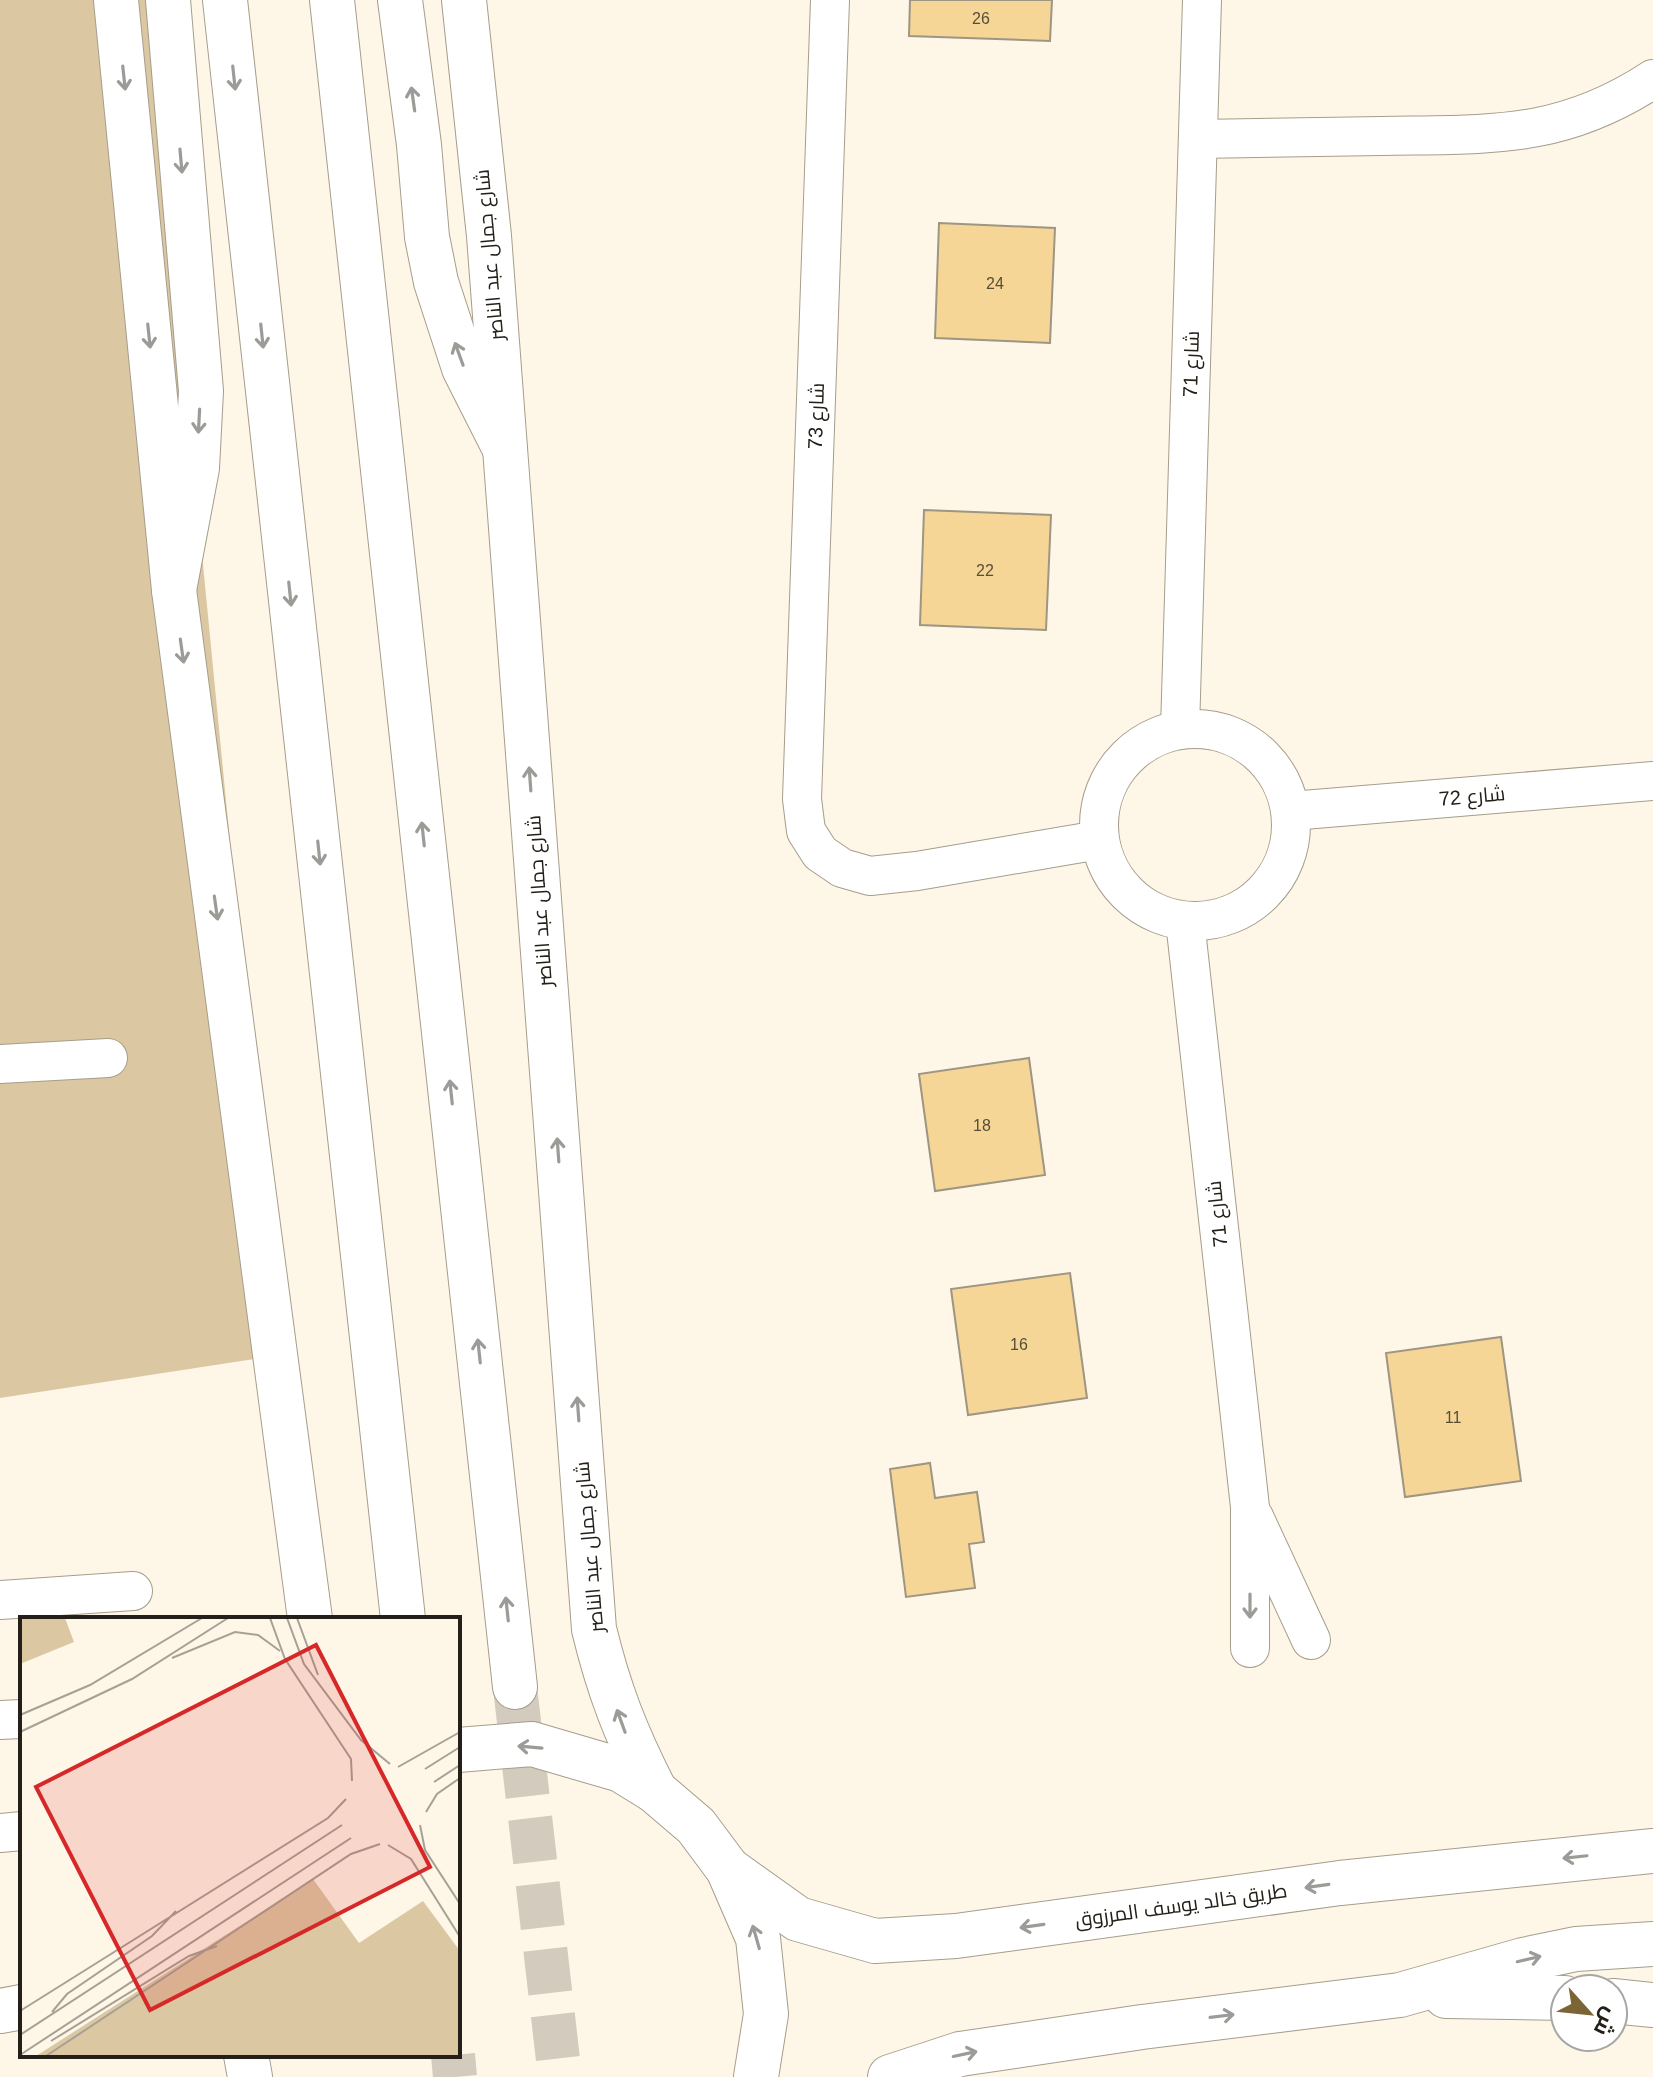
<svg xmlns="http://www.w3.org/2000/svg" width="1653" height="2077" viewBox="0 0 1653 2077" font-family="Arial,Cairo,sans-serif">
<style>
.green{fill:#dbc8a3}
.building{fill:#f5d696;stroke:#9e9583;stroke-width:2}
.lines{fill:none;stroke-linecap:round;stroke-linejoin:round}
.highway-tunnel{stroke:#d2cbbe;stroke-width:44;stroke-dasharray:44 22;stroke-linecap:butt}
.minor-casing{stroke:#a69d8b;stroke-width:40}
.major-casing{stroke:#a69d8b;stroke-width:46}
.highway-casing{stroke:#a69d8b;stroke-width:46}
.minor{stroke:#fff;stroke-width:38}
.major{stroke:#fff;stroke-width:44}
.highway{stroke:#fff;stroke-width:44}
.oneway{stroke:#9c9b98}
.labels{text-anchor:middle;stroke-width:6;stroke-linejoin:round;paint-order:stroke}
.number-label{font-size:16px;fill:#584e38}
.street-label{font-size:20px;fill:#242019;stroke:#fff}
.inset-road{fill:none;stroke:#a7a095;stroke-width:2}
.view{fill:#d62828;fill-opacity:0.15;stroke:#d62828;stroke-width:4}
.inset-edge{fill:none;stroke:#242019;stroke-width:4}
</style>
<rect width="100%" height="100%" fill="#fef6e7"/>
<polygon class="green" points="0,0 148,0 280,1355 0,1398"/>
<g class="building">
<polygon points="910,0 1052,0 1050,41 909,36"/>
<polygon points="939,223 1055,228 1050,343 935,338"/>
<polygon points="924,510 1051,515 1046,630 920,625"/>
<polygon points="1029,1058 1045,1175 935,1191 919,1074"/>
<polygon points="1070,1273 1087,1398 968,1415 951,1289"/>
<polygon points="1501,1337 1521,1481 1405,1497 1386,1353"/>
<polygon points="930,1463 935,1498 977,1492 984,1542 969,1544 975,1588 906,1597 890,1469"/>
</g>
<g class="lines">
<g class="highway-tunnel">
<polyline points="515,1687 560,2077"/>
<polyline points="453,2055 455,2077"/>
</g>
<defs>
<g id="minor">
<polyline points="830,0 802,799 806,831 820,853 842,868 870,876 917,871 1099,840"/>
<path d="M1198 139C1260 138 1321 137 1382 136 1489 134 1560 140 1653 79"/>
<polyline points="1180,729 1202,0"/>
<circle cx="1195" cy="825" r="96"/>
<polyline points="1291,811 1653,781"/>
<polyline points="1185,921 1250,1507 1250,1648"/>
<polyline points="0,1064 108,1058"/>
<polyline points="1254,1517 1311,1640"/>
<polyline points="0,1600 133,1591"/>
<polyline points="0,1720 22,1719"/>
<polyline points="0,1833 22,1831"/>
</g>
<g id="major">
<polyline points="116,0 174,590 310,1619"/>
<path d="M464 0 489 236 594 1629C609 1691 626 1734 655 1791"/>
<polyline points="458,1750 532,1744 621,1770 655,1791 696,1826 728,1869 758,1938 766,2014 756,2077"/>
<polyline points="728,1869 798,1919 875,1941 956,1936 1340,1883 1653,1851"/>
<polyline points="1446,1996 1565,1998"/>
<polyline points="1613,2001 1653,2005"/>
<polyline points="0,2011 22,2007"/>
<polyline points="246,2055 250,2077"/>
<polyline points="890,2077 960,2054 1142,2027 1400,1995 1523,1960 1576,1949 1653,1944"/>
</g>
<g id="highway">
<polyline points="168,0 201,391 197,468 174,590"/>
<polyline points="225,0 403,1619"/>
<polyline points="332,0 515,1687"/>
<polyline points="400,0 419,145 427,237 436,282 464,368 505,449"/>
</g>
</defs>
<use href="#minor" class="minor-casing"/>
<use href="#major" class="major-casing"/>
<use href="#highway" class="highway-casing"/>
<use href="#minor" class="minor"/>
<use href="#major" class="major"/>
<use href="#highway" class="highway"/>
</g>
<defs><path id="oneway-shaft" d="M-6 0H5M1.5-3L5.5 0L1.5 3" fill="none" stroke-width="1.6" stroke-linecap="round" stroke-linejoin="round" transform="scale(2)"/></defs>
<g class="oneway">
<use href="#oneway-shaft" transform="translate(124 78) rotate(84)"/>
<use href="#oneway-shaft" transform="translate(234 78) rotate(84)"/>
<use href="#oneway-shaft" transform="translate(413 99) rotate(-98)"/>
<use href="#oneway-shaft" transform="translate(181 161) rotate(85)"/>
<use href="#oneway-shaft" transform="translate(149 336) rotate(84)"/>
<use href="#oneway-shaft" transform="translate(262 336) rotate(84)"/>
<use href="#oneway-shaft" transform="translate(459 354) rotate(-110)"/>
<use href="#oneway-shaft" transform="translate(199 421) rotate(93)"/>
<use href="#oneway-shaft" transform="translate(290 594) rotate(84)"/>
<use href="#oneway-shaft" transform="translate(182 651) rotate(82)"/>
<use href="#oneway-shaft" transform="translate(530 779) rotate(-94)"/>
<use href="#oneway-shaft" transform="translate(423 834) rotate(-96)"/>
<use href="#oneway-shaft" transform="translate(319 853) rotate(84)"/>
<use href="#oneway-shaft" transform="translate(216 908) rotate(82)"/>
<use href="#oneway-shaft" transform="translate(451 1092) rotate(-96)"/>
<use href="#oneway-shaft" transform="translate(558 1150) rotate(-94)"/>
<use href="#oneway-shaft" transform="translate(479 1351) rotate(-96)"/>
<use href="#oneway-shaft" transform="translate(578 1409) rotate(-94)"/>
<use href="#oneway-shaft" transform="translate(1250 1606) rotate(90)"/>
<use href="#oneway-shaft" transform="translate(507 1609) rotate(-96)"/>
<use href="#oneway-shaft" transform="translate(621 1721) rotate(-110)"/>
<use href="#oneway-shaft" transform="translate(530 1747) rotate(-175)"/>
<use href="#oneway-shaft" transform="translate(1575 1857) rotate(174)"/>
<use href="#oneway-shaft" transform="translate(1317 1886) rotate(172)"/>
<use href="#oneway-shaft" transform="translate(1032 1926) rotate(172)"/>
<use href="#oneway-shaft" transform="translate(756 1937) rotate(-106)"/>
<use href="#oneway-shaft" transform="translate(1529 1959) rotate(-13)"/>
<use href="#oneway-shaft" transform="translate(1222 2016) rotate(-7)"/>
<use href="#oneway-shaft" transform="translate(965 2054) rotate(-12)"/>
</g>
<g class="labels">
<g class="number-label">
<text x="981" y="24">26</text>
<text x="995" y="289">24</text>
<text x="985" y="576">22</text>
<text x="982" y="1131">18</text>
<text x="1019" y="1350">16</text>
<text x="1453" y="1423">11</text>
</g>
<g class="street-label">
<text transform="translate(489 255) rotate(-95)" y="7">شارع جمال عبد الناصر</text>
<text transform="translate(1191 364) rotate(-88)" y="7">شارع 71</text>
<text transform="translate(816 416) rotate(-88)" y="7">شارع 73</text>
<text transform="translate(1472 796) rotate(-5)" y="7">شارع 72</text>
<text transform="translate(539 901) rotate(-94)" y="7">شارع جمال عبد الناصر</text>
<text transform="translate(1217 1214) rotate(-96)" y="7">شارع 71</text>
<text transform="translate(589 1547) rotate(-95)" y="7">شارع جمال عبد الناصر</text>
<text transform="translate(1181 1905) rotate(-8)" y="7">طريق خالد يوسف المرزوق</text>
</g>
</g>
<g transform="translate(20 1617)">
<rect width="440" height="440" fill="#fef6e7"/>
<path d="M0 1H45L54 25 0 47ZM293 262 339 326 403 284 440 334V439H16Z" fill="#dbc8a3"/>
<path class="inset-road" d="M250 1 265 42 331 142 332 164M267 1 284 47 341 123 370 147M277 1 298 58M152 41 215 15 238 18 260 34M0 98 70 68 182 1M0 115 112 62 208 1M378 150 440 115M405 152 440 130M414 165 440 148M406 195 417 177 440 161M400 208 405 233 440 287M368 228 391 242 440 320M0 394 308 201 326 182M32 395 47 377 132 319 156 294M0 418 322 208M31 424 169 339 197 329M0 438 331 221M26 439 331 237 360 227"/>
<path class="view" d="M296 28 410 250 130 393 16 170Z"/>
<rect width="440" height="440" class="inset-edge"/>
</g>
<g transform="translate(1589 2013) rotate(117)"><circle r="38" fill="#ffffff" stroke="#a7a6a3" stroke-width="2"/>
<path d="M0-6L14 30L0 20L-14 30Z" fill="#7c6535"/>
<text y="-12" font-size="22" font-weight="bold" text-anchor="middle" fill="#242019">ش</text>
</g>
</svg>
